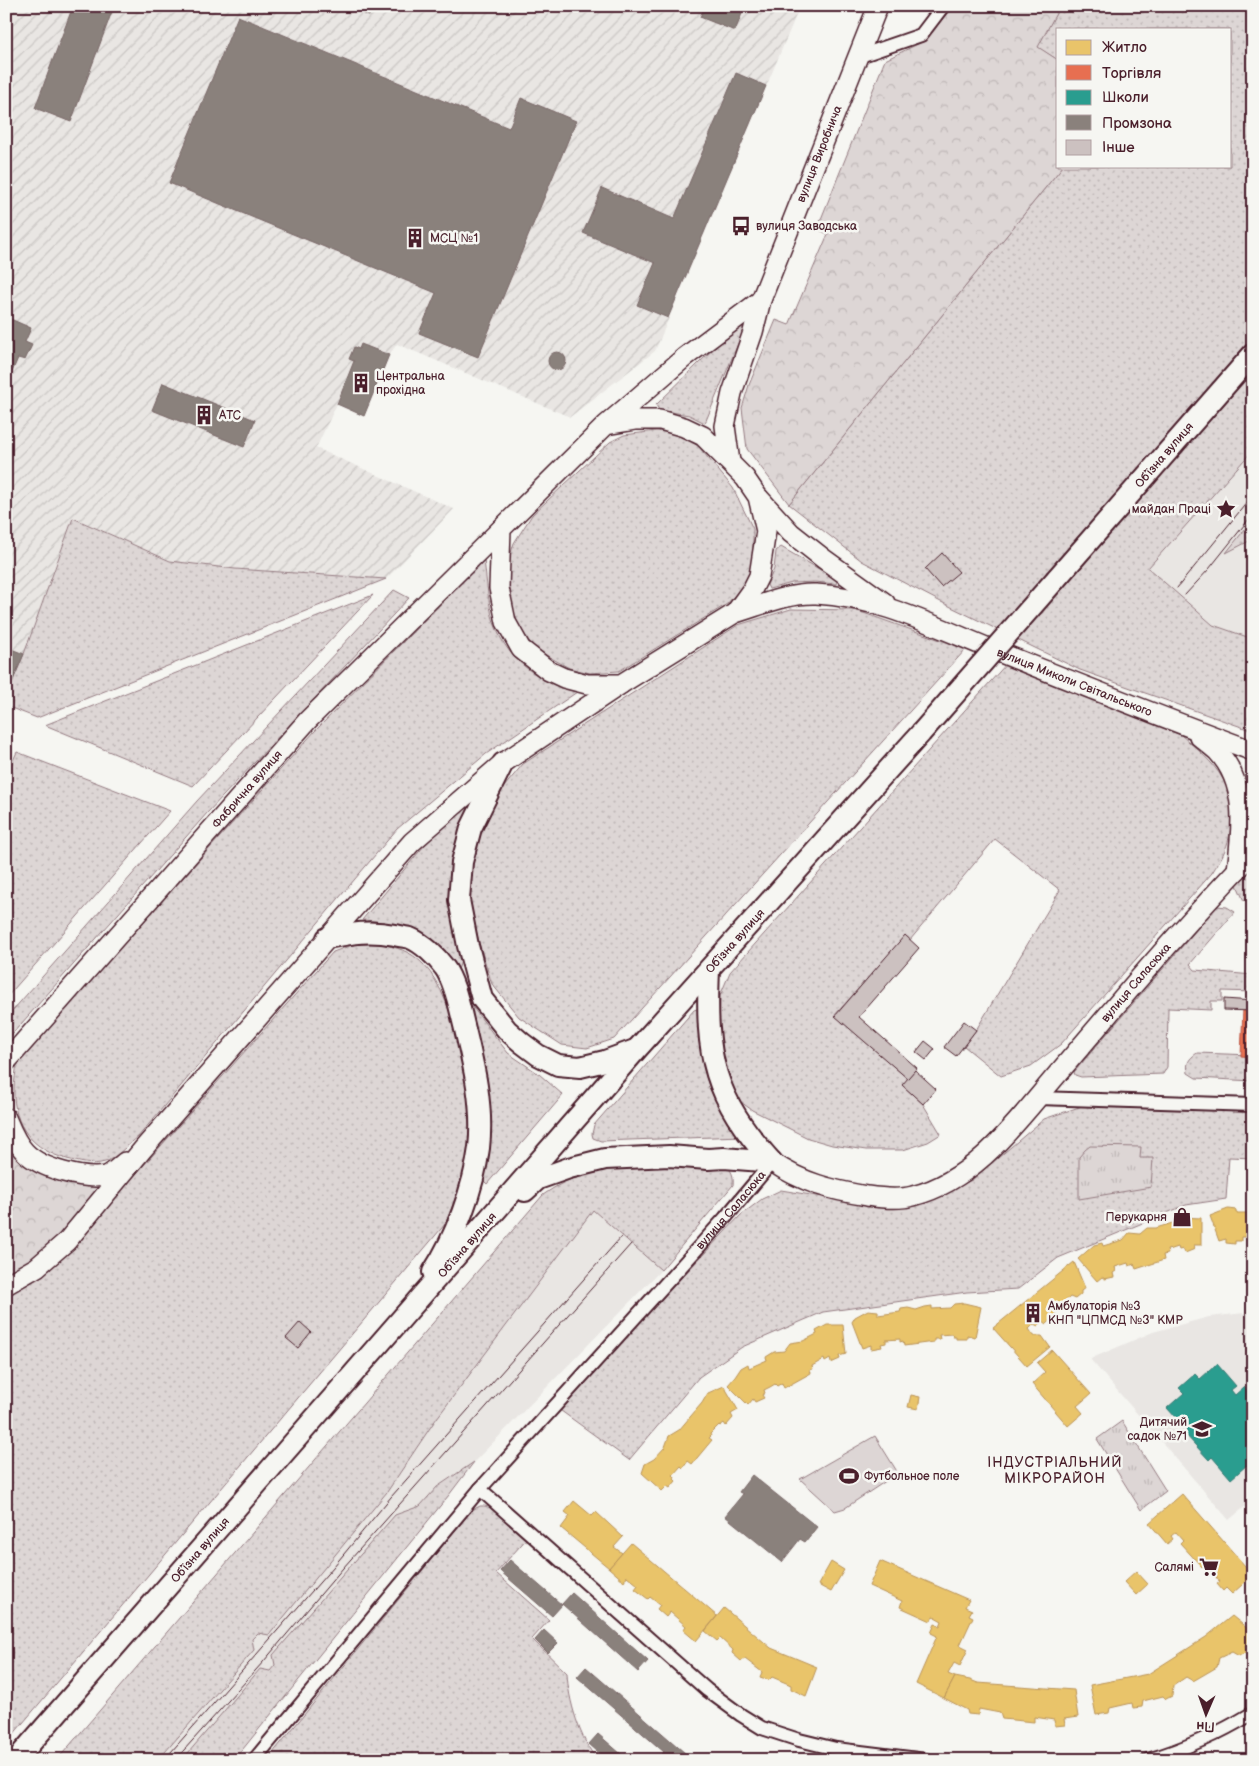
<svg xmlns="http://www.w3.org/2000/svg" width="1259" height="1766" viewBox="0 0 1259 1766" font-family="'Balsamiq Sans',sans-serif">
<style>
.built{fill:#e9e6e3}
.industrial{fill:url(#industrial-furrows)}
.grass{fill:url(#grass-dots);stroke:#947a80}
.forest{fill:url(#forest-crowns);stroke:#947a80}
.park{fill:url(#park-tufts);stroke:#947a80}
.pitch{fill:#ddd6d5;stroke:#947a80}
.homes{fill:#e9c46a;stroke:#b99257}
.shops{fill:#e76f51;stroke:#b85746}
.schools{fill:#2a9d8f;stroke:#347771}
.industry{fill:#8a817c;stroke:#776464}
.building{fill:#ccc1c0;stroke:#4a1f2b}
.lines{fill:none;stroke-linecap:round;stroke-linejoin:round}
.street-casing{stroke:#4a1f2b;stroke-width:16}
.secondary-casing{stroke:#4a1f2b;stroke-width:22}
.primary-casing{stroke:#4a1f2b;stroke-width:24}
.street{stroke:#f6f6f2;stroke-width:12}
.secondary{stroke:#f6f6f2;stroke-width:19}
.primary{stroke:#f6f6f2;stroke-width:20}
.tram{stroke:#4a1f2b;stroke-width:1}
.primary-bridge-casing{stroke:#4a1f2b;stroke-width:24;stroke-linecap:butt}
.primary-bridge{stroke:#f6f6f2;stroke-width:20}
.labels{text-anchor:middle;stroke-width:5;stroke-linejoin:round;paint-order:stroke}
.street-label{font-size:12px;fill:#4a1f2b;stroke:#f6f6f2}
.poi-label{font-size:12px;fill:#4a1f2b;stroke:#f6f6f2;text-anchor:start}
.neighbourhood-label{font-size:14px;letter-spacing:1px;fill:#4a1f2b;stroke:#f6f6f2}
</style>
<defs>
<pattern id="industrial-furrows" width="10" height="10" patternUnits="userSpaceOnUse" patternTransform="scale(1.25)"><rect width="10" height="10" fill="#e9e6e3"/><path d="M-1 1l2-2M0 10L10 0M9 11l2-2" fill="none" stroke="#c9c5c3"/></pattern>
<pattern id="grass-dots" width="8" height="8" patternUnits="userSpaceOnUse" patternTransform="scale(1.25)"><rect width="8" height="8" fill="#ddd6d5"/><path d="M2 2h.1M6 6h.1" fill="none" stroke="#bfb7b7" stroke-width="1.8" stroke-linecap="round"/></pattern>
<pattern id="forest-crowns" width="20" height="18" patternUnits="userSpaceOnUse" patternTransform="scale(1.25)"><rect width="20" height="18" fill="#ddd6d5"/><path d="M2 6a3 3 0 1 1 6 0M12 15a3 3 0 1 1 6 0" fill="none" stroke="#bfb7b7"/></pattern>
<pattern id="park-tufts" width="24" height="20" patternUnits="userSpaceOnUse" patternTransform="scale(1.25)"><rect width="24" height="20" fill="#ddd6d5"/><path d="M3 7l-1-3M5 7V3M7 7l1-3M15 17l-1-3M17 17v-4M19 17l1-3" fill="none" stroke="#bfb7b7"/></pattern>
</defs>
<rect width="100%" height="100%" fill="#f6f6f2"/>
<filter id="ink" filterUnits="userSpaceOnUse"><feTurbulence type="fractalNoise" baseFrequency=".02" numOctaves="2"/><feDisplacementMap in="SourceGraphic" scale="10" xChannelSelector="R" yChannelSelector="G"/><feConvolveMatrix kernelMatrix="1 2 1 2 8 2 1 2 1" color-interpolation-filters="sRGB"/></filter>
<g filter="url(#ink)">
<g class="built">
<polygon points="1253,450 1253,639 1213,625 1147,568"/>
<polygon points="593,1210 661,1270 474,1462 437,1487 420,1506 395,1515 273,1655 276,1665 270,1671 260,1670 182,1760 158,1760 254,1650 252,1640 258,1633 269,1634 387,1492 434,1422"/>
<polygon points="1253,1312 1253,1500 1229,1520 1090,1359 1153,1332 1209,1317"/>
</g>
<polygon class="industrial" points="6,6 800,6 655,351 570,417 397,344 389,355 364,416 337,404 316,448 454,509 386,579 235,569 170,561 73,518 24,654 6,697"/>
<g class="grass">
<polygon points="1060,6 1253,6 1253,450 1148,568 1213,625 1253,639 1253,731 1080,670 939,601 862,561 789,504 1063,166 1230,166 1230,29 1058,29 1058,60 1037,47"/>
<polygon points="743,320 747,322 705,423 689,415 659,410 656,405"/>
<polygon points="656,431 671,432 685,437 699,447 733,488 753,529 753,558 749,575 741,588 727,604 619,671 590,673 569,668 537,650 529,641 518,625 512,606 508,590 508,563 514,543 532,515 610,442 624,435"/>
<polygon points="73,518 170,561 235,569 386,579 37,718 6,706 6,697 24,654"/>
<polygon points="1253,519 1253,539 1226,553"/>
<polygon points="781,547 838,580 836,584 815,582 792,583 769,589 767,585 774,569 776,551"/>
<path d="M484 560C486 575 487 591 490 606 498 654 533 680 577 692L486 754 397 829 138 1137C130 1143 113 1160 105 1162 92 1166 79 1162 67 1159 33 1150 13 1126 14 1090 14 1081 16 1072 17 1063L315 731Z"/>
<polygon points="394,590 409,598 208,812 6,1041 6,1018 197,801"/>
<polygon points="373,595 193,786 45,725"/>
<polygon points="791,609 855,610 966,649 614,1039 587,1048 562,1045 519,1017 492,984 479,943 470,902 471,865 481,830 499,793 523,764 738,625"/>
<path d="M1008 662 1181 735C1196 748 1213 762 1223 779 1235 800 1234 828 1225 850 1222 858 1216 866 1212 873L1061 1044 1031 1066 1001 1076 964 1046 976 1030 1060 890 995 839 910 940 905 936 835 1015 908 1079 902 1085 923 1104 941 1134 928 1142 903 1150H866L832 1145 808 1138 752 1110 738 1100 730 1083 724 1058 719 1027 720 996 730 972Z"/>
<polygon points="17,752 170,811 6,998 6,775"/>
<path d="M475 797 450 903 461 961 458 970C451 962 445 953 438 945 422 928 385 921 362 920L424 846Z"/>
<polygon points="1253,868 1253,891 1244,901 1237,885"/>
<polygon points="1217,906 1227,907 1235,912 1190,964 1195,970 1253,975 1253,992 1222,991 1222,1001 1211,1001 1211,1010 1168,1008 1167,1067 1163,1074 1081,1077 1075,1075 1074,1072"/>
<path d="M378 943C397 948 410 950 424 965 457 999 474 1101 469 1147 466 1173 455 1198 446 1223L6 1743V1295L41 1274 73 1245 333 952 352 945Z"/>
<path d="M470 1004 508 1053 539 1074 563 1095 487 1184 482 1179C486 1159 490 1139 490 1118 490 1080 479 1041 470 1004Z"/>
<path d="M697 1009 699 1011C696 1057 708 1104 742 1136L601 1141 593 1138 592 1134 594 1125 694 1010Z"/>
<path d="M1197 1053 1253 1055V1081L1196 1078 1188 1073C1186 1062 1189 1059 1197 1053Z"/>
<polygon points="1088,1104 1253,1110 1253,1158 1229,1157 1226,1199 1186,1205 1058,1258 1018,1289 967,1292 823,1312 742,1347 699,1377 629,1460 557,1408 741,1215 762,1199 781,1190 877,1206 941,1193 972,1180 1044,1119"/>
<path d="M724 1164C732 1170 734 1176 733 1185L661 1270 593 1210 434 1422 387 1492 269 1635 258 1633 252 1639 254 1650 158 1760H57L543 1195C595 1157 663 1165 724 1164Z"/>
<polygon points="474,1462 449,1495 234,1760 182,1760 260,1669 270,1671 275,1665 273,1655 395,1515 420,1506 437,1487"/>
<path d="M480 1506C501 1505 514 1523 529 1536L496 1573 549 1620 532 1639 567 1673C568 1699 580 1741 598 1760H267L472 1510Z"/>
</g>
<g class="forest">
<polygon points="953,6 1060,6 1038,47 1058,60 1058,166 1063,166 789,504 747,449 742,408 749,385 776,320 789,325 828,234 817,229 885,60 926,40"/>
<polygon points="6,1140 99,1186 59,1235 32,1259 6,1273"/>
</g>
<g class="park">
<polygon points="1090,1146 1141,1147 1140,1158 1153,1158 1151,1187 1079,1199 1079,1157 1085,1150"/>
<polygon points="1122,1421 1166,1491 1141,1510 1097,1439"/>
</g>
<polygon class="pitch" points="875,1436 898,1473 845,1508 835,1511 800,1479"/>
<g class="homes">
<polygon points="1228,1209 1236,1210 1236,1213 1253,1213 1253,1237 1241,1237 1241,1241 1235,1241 1235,1244 1226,1243 1226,1239 1219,1241 1210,1216"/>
<polygon points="1181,1217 1201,1218 1201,1245 1194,1245 1195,1249 1185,1253 1183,1249 1179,1250 1178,1247 1172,1249 1167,1250 1168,1254 1163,1255 1164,1260 1136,1269 1134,1264 1129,1266 1128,1263 1115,1267 1116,1271 1113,1273 1114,1277 1105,1279 1102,1277 1097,1281 1078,1259 1094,1245 1102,1243 1103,1246 1123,1240 1129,1233 1140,1234 1147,1228 1156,1228 1176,1222 1175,1219"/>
<polygon points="1074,1262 1085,1288 1081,1291 1081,1294 1075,1299 1070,1297 1054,1312 1057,1315 1047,1324 1043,1321 1038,1326 1034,1324 1029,1329 1034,1336 1042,1336 1050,1347 1027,1366 993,1328"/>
<polygon points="964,1303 981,1307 975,1337 967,1335 967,1339 956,1339 956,1337 953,1337 952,1334 939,1335 940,1339 934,1339 934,1342 904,1346 903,1341 900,1342 900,1339 886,1340 886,1343 881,1344 882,1347 871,1349 871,1345 862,1348 852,1322 855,1317 868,1310 878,1311 878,1315 900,1312 901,1309 908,1308 916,1310 925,1307 932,1306 932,1309 950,1308 954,1304"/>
<polygon points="827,1325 843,1325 846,1354 839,1356 840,1359 831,1363 830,1359 825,1362 824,1359 812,1366 813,1369 810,1370 811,1373 784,1388 782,1383 777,1386 775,1384 770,1387 764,1390 765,1393 762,1395 764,1398 755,1402 753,1399 748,1405 728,1385 735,1377 741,1368 748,1364 749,1368 767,1360 766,1357 774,1352 784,1351 790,1343 803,1341 817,1334 816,1331"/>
<polygon points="1052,1350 1091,1394 1077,1406 1083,1413 1068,1426 1032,1384 1045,1372 1037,1363"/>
<polygon points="724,1386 738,1410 731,1414 733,1418 726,1426 724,1423 720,1426 719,1425 710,1434 711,1436 709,1438 712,1440 692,1464 688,1461 683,1468 681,1466 673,1475 675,1477 674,1479 676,1481 670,1488 667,1486 662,1491 642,1473 645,1464 654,1459 665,1447 669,1436 679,1430 702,1403 708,1393"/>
<polygon points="911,1395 920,1397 918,1409 908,1407"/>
<polygon points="1182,1494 1253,1575 1232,1594 1226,1588 1223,1591 1217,1584 1220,1582 1205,1564 1202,1567 1180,1543 1183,1540 1176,1532 1171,1536 1173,1539 1167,1544 1149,1523"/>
<polygon points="574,1501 592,1516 596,1512 623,1537 614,1547 622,1553 609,1568 561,1528 570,1516 565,1512"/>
<polygon points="631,1543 717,1616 696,1641 683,1630 686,1626 670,1612 666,1617 657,1609 660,1605 650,1597 648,1599 635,1589 638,1585 627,1576 624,1581 609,1568"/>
<polygon points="880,1561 969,1600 965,1607 972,1610 969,1615 973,1617 960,1645 968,1649 960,1666 954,1663 948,1674 955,1677 944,1698 916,1684 937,1636 931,1633 935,1624 940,1626 942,1621 933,1616 931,1621 900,1607 902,1601 869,1586"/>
<polygon points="831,1562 844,1570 831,1592 818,1585"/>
<polygon points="1136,1571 1148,1584 1136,1595 1124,1582"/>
<polygon points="724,1608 771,1648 817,1667 806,1696 791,1689 791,1685 772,1677 769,1680 760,1677 762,1672 745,1659 741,1661 732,1653 733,1650 720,1638 717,1641 705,1631"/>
<polygon points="1232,1616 1253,1633 1253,1639 1245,1645 1246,1652 1239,1656 1232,1652 1219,1658 1217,1667 1193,1681 1186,1677 1173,1686 1172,1696 1166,1699 1163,1696 1143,1701 1142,1707 1133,1708 1132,1703 1110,1708 1109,1713 1096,1715 1090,1685 1148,1674 1206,1637"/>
<polygon points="955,1677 970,1680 978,1683 1074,1690 1078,1717 1064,1719 1065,1725 1055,1726 1054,1720 1034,1717 1034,1722 1002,1719 1000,1713 979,1709 978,1715 968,1714 967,1710 944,1698"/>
</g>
<polygon class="shops" points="1243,1009 1253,1009 1253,1057 1241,1056"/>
<polygon class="schools" points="1217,1364 1236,1386 1231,1390 1235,1395 1244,1387 1252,1395 1253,1394 1253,1411 1251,1413 1253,1415 1253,1470 1252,1471 1247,1465 1231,1479 1212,1457 1209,1460 1184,1433 1187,1430 1167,1408 1184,1393 1179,1388 1195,1374 1200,1379"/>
<g class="industry">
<polygon points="73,6 114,6 71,122 35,108"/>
<polygon points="346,6 373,6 369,16"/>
<polygon points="705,6 745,6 735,31 700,17"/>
<polygon points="238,16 509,128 521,98 576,121 478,357 419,333 436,293 169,183"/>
<polygon points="736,73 766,86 668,318 637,305 655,263 583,233 602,188 674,219"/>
<polygon points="6,317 31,328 25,342 32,345 25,360 18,358 6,386"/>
<polygon points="361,344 389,355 364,416 337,404 354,361 349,359 354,347 359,349"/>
<circle cx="557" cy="361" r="9"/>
<polygon points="163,383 255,420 244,447 152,410"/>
<polygon points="6,647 24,654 6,697"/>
<polygon points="752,1475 817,1527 805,1542 800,1539 782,1562 725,1516 743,1494 739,1492"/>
<polygon points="510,1560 562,1605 552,1616 500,1571"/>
<polygon points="572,1593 648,1661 638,1672 562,1604"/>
<polygon points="544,1630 558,1643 548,1653 535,1640"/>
<polygon points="586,1667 693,1760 656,1760 664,1752 577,1677"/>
<polygon points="598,1734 621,1754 616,1760 607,1760 589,1744"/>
</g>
<g class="building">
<polygon points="942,553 959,572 941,587 925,569"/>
<polygon points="905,935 919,948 859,1017 917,1068 908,1079 835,1016"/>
<polygon points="1224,999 1253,1001 1253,1011 1224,1010"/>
<polygon points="964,1021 976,1030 956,1056 944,1047"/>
<polygon points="925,1041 935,1049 926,1060 916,1052"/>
<polygon points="915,1070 936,1089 923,1104 902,1085"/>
<polygon points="300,1322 311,1332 298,1348 286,1338"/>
</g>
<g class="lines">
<defs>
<g id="street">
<polyline points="857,57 921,35 943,6"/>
<polyline points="1038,1098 1253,1105"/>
<polyline points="480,1489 707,1690 741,1715 762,1728 799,1740 836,1749 926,1760"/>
<path id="s1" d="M254 1760 480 1489 725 1218 772 1162"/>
<path d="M1148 1760C1185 1749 1220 1733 1253 1713"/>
</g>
<g id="secondary">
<polyline points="606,425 636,420 660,420 684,427 703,436 745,478 758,497 766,531 759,576 753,588 735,613 621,684 587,684 564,678 549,671 521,649 506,622 499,588 501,529 606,425 685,357 761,300"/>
<path id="s2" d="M730 462 725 426 732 393 753 332 761 300 878 6"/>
<polyline points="759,498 791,533 824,559 885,603"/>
<path id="s3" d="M735 613C762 605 788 593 816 594 879 597 938 628 996 651 1081 685 1166 719 1253 751"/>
<path d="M1199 736C1205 741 1211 746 1217 751 1248 784 1242 829 1237 870"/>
<path id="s4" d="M6 1062 308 720 501 529"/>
<path d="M6 1118C11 1130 16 1143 25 1152 41 1169 84 1180 106 1176 112 1174 120 1166 125 1162"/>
<path id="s5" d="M772 1162C803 1183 831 1190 867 1196 881 1198 899 1200 913 1196 975 1180 1015 1124 1055 1077 1082 1045 1109 1014 1136 982 1174 938 1213 895 1253 853"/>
<polyline points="6,1285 37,1267 67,1241 143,1149 412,842 503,763 621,684"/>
</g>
<g id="primary">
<polyline points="1056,579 1253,354"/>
<polyline points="503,763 471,828 462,862 459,900 468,946 482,999 507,1030 522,1043 538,1055 558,1065 580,1067 605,1061 635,1050"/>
<path d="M327 938C353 933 369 930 395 935 399 936 405 937 410 938 422 943 436 956 444 967 454 980 459 1005 463 1021 473 1062 484 1105 479 1148 474 1187 455 1239 433 1272"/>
<path d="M709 970C705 1056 713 1097 772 1162"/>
<polyline points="525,1191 538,1179 569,1168 605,1159 669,1156 708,1159 724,1158 772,1162"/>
<polyline points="16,1760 637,1049 921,733"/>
</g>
</defs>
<use href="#street" class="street-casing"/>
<use href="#secondary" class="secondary-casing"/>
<use href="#primary" class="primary-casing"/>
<use href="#street" class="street"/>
<use href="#secondary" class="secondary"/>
<use href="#primary" class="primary"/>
<g class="tram">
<polyline points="1177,588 1253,495"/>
<polyline points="1185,595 1209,569 1253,514"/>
<polyline points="164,1760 334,1566 391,1497 622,1236"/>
<polyline points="175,1760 264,1661 343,1568 631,1244"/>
</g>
<defs>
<polyline id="primary-bridge" points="921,733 1056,579"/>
</defs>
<use href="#primary-bridge" class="primary-bridge-casing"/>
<use href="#primary-bridge" class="primary-bridge"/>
</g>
</g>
<defs>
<symbol id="bus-bare" viewBox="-9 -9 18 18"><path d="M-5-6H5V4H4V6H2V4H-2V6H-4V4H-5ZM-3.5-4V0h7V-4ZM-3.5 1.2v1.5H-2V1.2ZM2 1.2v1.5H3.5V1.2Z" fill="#4a1f2b" stroke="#f6f6f2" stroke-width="2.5" paint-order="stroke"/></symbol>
<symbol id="building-bare" viewBox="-9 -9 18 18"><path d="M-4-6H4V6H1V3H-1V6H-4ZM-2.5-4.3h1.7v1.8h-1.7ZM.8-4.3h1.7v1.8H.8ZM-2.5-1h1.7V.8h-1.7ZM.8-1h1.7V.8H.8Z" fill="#4a1f2b" stroke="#f6f6f2" stroke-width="2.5" paint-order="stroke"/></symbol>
<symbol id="sight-bare" viewBox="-9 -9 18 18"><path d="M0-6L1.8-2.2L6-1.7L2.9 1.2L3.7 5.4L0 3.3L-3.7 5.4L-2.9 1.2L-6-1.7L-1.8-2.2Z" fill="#4a1f2b" stroke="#f6f6f2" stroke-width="2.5" paint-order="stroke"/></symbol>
<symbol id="shop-bare" viewBox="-9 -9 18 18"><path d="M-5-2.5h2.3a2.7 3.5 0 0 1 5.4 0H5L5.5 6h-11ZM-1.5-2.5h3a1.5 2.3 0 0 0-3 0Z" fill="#4a1f2b" stroke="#f6f6f2" stroke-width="2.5" paint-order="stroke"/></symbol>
<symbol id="school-bare" viewBox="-9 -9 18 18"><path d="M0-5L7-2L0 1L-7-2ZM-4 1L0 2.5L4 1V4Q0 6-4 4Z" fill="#4a1f2b" stroke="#f6f6f2" stroke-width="2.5" paint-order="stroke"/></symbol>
<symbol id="stadium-bare" viewBox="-9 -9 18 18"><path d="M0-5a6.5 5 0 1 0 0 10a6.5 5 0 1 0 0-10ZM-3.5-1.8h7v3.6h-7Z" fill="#4a1f2b" stroke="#f6f6f2" stroke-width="2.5" paint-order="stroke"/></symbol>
<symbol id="supermarket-bare" viewBox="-9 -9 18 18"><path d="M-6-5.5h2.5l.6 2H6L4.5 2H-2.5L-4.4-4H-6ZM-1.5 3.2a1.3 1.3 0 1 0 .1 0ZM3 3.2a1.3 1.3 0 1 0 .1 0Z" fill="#4a1f2b" stroke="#f6f6f2" stroke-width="2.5" paint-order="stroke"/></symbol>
</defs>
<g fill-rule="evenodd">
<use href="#bus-bare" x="727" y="212" width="28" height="28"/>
<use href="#building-bare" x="401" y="224" width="28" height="28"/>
<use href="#building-bare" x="347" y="369" width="28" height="28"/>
<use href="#building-bare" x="190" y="401" width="28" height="28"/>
<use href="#sight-bare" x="1212" y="495" width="28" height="28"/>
<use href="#shop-bare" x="1168" y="1203" width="28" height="28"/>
<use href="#building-bare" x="1019" y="1299" width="28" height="28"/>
<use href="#school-bare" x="1188" y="1415" width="28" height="28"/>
<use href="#stadium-bare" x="835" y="1462" width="28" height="28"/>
<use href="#supermarket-bare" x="1195" y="1553" width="28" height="28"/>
</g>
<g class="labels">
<g class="street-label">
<text dy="4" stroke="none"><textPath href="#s2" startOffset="325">вулиця Виробнича</textPath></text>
<text transform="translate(1164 455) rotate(-49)" y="4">Обʼїзна вулиця</text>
<text dy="4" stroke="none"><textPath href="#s3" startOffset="358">вулиця Миколи Світальського</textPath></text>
<text dy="4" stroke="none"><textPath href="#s4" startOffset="364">Фабрична вулиця</textPath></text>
<text transform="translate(735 941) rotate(-48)" y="4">Обʼїзна вулиця</text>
<text dy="4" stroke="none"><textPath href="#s5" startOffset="461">вулиця Саласюка</textPath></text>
<text dy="4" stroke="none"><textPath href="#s1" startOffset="728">вулиця Саласюка</textPath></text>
<text transform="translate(467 1245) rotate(-49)" y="4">Обʼїзна вулиця</text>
<text transform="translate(200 1550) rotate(-49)" y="4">Обʼїзна вулиця</text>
</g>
<g class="poi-label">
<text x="756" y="230">вулиця Заводська</text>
<text x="430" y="242">МСЦ №1</text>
<text x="376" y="380">Центральна<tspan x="376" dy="14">прохідна</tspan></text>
<text x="219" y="419">АТС</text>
<text x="1211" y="513" text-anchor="end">майдан Праці</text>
<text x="1167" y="1221" text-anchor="end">Перукарня</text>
<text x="1048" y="1310">Амбулаторія №3<tspan x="1048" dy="14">КНП "ЦПМСД №3" КМР</tspan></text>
<text x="1187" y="1426" text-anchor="end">Дитячий<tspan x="1187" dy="14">садок №71</tspan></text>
<text x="864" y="1480">Футбольное поле</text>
<text x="1194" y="1571" text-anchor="end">Салямі</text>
</g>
<g class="neighbourhood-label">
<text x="1055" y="1467">ІНДУСТРІАЛЬНИЙ<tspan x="1055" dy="16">МІКРОРАЙОН</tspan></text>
</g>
</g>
<rect width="1259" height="1766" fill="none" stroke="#f6f6f2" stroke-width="25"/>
<rect x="12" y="12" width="1234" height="1741" fill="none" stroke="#4a1f2b" stroke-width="2" filter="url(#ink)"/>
<rect x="1056" y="28" width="175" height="140" fill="#f6f6f2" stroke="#b1a0a2"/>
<rect x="1066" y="40" width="25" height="15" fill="#e9c46a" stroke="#b1a0a2"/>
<text x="1102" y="52" font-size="15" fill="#4a1f2b">Житло</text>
<rect x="1066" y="65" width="25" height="15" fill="#e76f51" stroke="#b1a0a2"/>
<text x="1102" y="78" font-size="15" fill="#4a1f2b">Торгівля</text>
<rect x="1066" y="90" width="25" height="15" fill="#2a9d8f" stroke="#b1a0a2"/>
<text x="1102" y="102" font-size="15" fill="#4a1f2b">Школи</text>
<rect x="1066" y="115" width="25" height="15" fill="#8a817c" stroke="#b1a0a2"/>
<text x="1102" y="128" font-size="15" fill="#4a1f2b">Промзона</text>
<rect x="1066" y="140" width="25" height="15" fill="#ccc1c0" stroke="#b1a0a2"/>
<text x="1102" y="152" font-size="15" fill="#4a1f2b">Інше</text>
<g transform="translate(1206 1714) rotate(182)" stroke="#f6f6f2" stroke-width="4" paint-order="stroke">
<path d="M0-4L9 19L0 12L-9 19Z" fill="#4a1f2b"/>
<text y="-8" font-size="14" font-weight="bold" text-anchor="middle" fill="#4a1f2b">Пн</text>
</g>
</svg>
